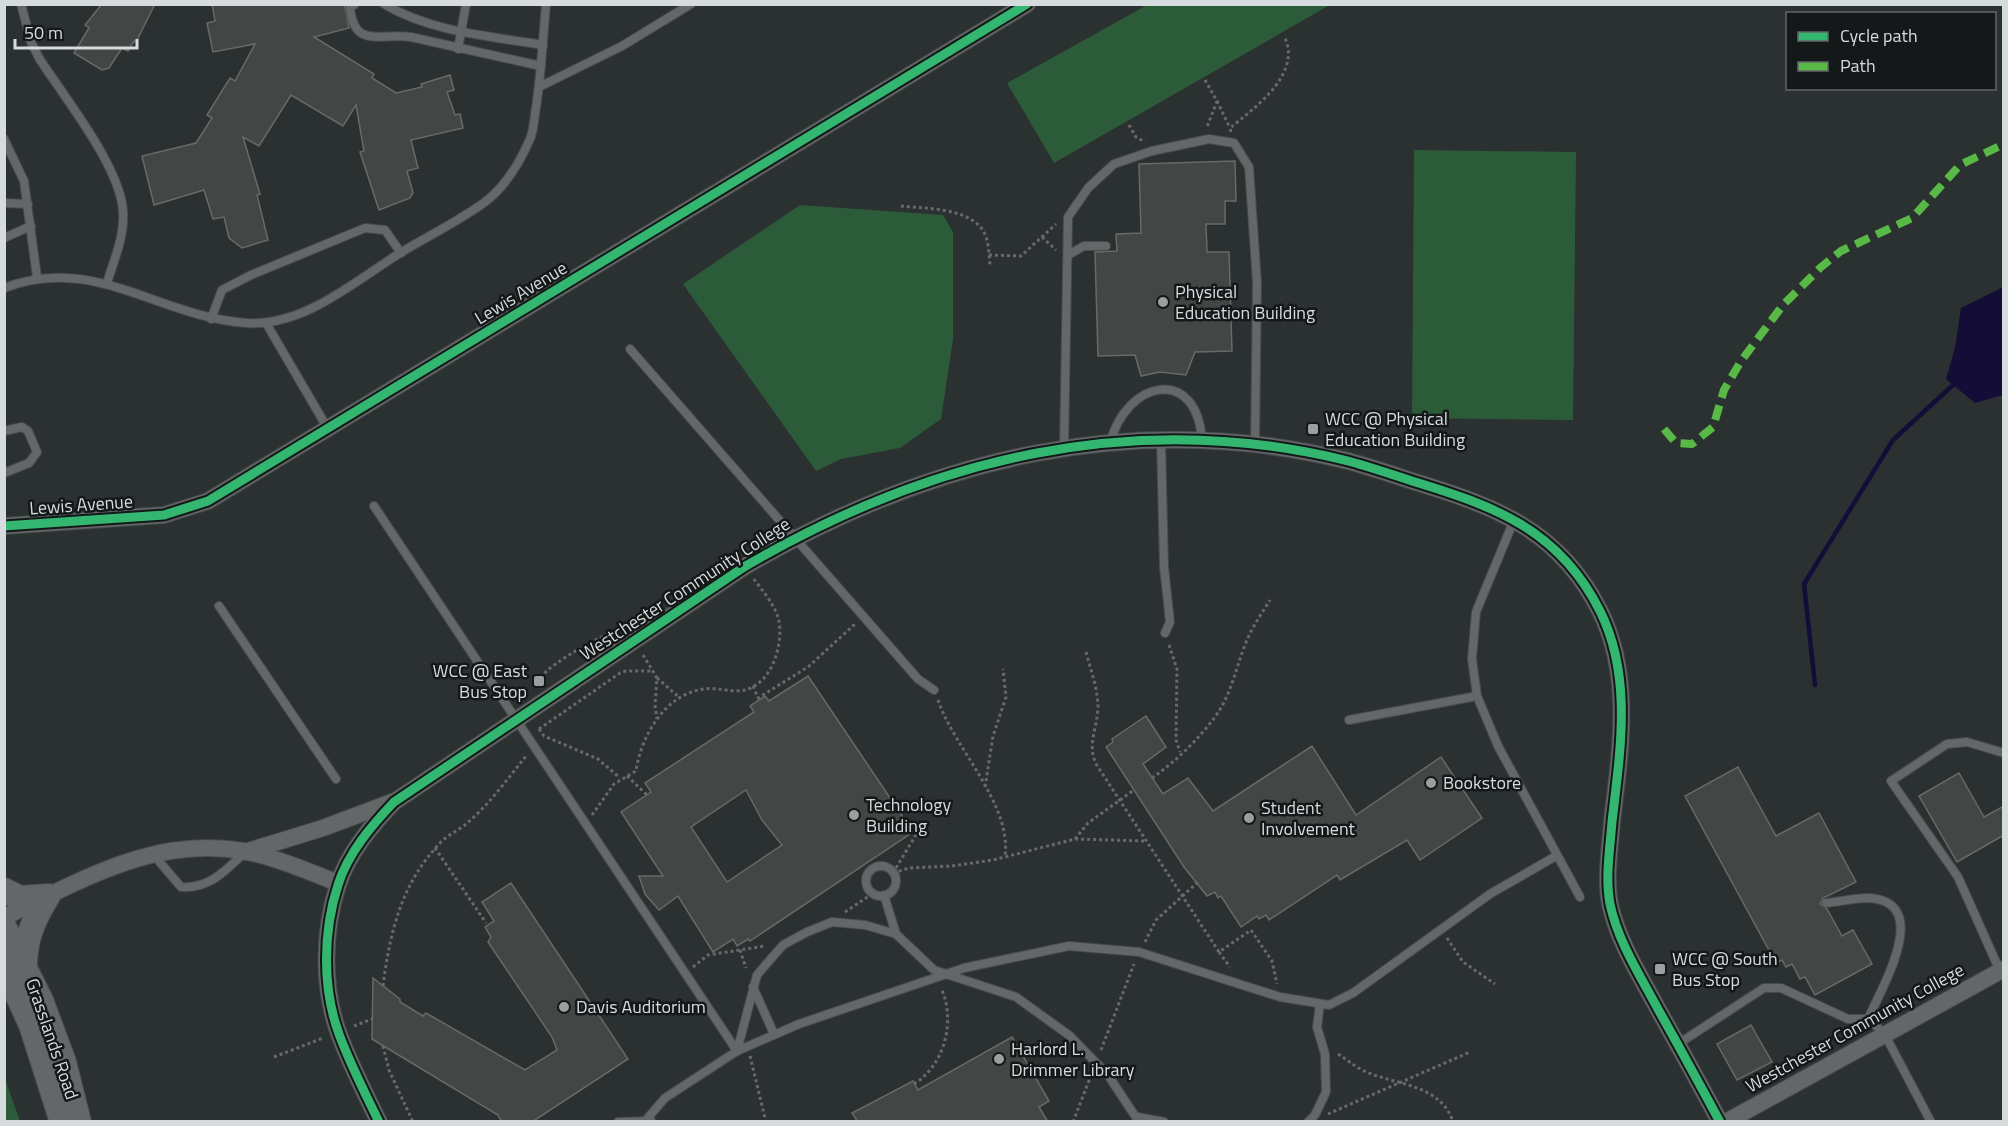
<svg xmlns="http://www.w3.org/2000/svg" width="2008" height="1126" viewBox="0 0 2008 1126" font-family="'Titillium Web',sans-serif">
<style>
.green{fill:#2c5b3a}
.water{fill:#130d37}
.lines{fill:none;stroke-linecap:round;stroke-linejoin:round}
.stream{stroke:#130d37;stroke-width:4.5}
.building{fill:#424645;stroke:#666a6a;stroke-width:1.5;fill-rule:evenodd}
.service-casing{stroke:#464b4c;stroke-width:10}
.minor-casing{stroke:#464b4c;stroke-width:18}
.secondary-casing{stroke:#464b4c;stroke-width:26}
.path{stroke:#666a6a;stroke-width:3;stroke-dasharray:3 3;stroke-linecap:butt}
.service{stroke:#636768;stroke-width:8}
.minor{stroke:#636768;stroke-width:16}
.secondary{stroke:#636768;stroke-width:24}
.quiet{stroke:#58b947;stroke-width:8;stroke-dasharray:15 8;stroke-linecap:butt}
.cycleway-casing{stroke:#141819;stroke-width:13}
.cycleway{stroke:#33b770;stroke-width:9}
.poi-dot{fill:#9aa0a0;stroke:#141819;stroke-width:2}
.labels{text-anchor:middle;stroke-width:5;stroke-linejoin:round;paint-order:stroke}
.poi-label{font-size:18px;fill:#d6dcdd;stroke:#141819;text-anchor:start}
.street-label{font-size:18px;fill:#d6dcdd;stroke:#141819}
</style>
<rect width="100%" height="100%" fill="#2b3030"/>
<g class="green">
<polygon points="1147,5 1330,5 1054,163 1007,83"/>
<polygon points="1414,150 1576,152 1573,420 1412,418"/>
<polygon points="800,205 943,215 953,232 953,339 941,419 900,448 841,459 816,471 683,284"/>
<polygon points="5,1079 20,1121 5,1121"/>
</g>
<polygon class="water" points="2003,287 2003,395 1975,403 1946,379 1955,348 1961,308"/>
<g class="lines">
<polyline class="stream" points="1815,685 1804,584 1893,440 1953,385"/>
</g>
<g class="building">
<polygon points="102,4 155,4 136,42 134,41 128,51 122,48 109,68 102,70 74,53 89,28 85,25"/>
<polygon points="212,4 344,4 349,28 314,37 374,74 372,78 396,93 422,87 421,84 450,75 454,90 447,92 455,115 460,114 463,128 411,140 418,168 407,171 413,193 410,198 379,210 360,152 364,151 356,105 343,126 291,95 259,146 243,137 260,194 257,195 268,240 242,248 229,238 224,217 213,219 204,190 154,205 142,156 196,143 212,118 207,115 230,78 235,81 255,44 213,52 207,23 215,21"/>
<polygon points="1235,161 1236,201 1225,201 1225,224 1206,224 1207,252 1229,252 1232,351 1195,352 1186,375 1160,372 1141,376 1135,355 1098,356 1095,252 1117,251 1116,234 1141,233 1139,164"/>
<path d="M808 676 913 832 750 941 748 939 737 946 733 939 713 952 678 896 659 910 645 894 639 876H663L621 812 651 792 645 783 754 712 750 706 765 696 769 701ZM746 790 762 820 782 845 727 882 691 827Z"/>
<polygon points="1146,716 1166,747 1143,764 1163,794 1188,778 1213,811 1312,746 1356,815 1441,757 1482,818 1420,860 1407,840 1340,880 1337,875 1269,920 1266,915 1259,919 1257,916 1241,927 1221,896 1218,898 1215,892 1207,896 1184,867 1106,747 1113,742 1112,739"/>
<polygon points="1738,767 1776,836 1819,813 1856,882 1823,898 1820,904 1827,909 1842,936 1853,930 1872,964 1815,995 1805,977 1800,979 1792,964 1786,967 1782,960 1776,963 1685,796"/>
<polygon points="1959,773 1984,817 2004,806 2004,835 1957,862 1919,796"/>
<polygon points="511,883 628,1059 532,1122 502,1122 498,1115 372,1039 373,978 400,999 400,1002 423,1016 426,1013 525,1070 557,1050 552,1037 488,942 491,937 485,927 494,921 482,902"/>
<polygon points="1751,1025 1772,1062 1737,1080 1717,1044"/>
<polygon points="1012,1037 1049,1101 1039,1107 1048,1122 858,1122 852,1113 913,1081 918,1090"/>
</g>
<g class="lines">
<defs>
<g id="service">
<path d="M21 4 31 42 39 58C64 97 120 166 123 211 125 235 114 260 107 283"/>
<path d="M355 4 350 8C354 49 381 33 411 37L541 66"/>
<path d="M384 4C431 32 489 36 543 45"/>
<polyline points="458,49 466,4"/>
<polyline points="539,87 622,46 691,4"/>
<polyline points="4,139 24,181 37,277"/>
<polyline points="4,203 28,204"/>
<polyline points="4,238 31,226"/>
<polyline points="1068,255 1084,246 1106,246"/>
<path d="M4 288C93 253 159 317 246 323 303 327 354 282 400 253 428 236 459 221 485 202 505 187 520 162 530 139 534 130 534 118 536 108 541 74 543 39 546 4"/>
<polyline points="211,319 222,290 251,275 365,228 385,230 401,253"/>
<polyline points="266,323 328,429"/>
<polyline points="630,349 918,679 934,690"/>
<polyline points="4,431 22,427 28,431 37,452 29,463 4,473"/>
<polyline points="1161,440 1164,567 1170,622 1165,633"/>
<path d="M1110 443C1127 379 1198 365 1202 442"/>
<polyline points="1064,449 1068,217 1088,188 1114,164 1152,151 1209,139 1234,143 1249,167 1257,283 1255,445"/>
<polyline points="374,506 737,1051"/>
<polyline points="1514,520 1476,612 1472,659 1477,696 1498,746 1580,897"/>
<polyline points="219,606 336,779"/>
<polyline points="1349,720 1477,696"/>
<path d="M152 853 181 887C210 889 226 870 245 852"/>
<circle cx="881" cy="881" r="15"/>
<polyline points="884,895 896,934"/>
<path d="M1826 903C1839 902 1854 898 1867 898 1935 900 1881 989 1868 1019"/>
<polyline points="2000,971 1958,877 1891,781 1947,744 1967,742 2004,753"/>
<polyline points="753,987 774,1034"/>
<polyline points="1678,1044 1764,988 1781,988 1848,1019 1868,1019 1884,1033 1931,1122"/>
<polyline points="737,1051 757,975 783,945 807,932 832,922 865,925 896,934 934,970 1016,997 1070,1036 1108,1075 1139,1122"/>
<polyline points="1138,1117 1164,1122"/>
<polyline points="646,1120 665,1098 737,1051 799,1024 964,968 1069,946 1139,952 1280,997 1329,1005 1353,993 1490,894 1556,856"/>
<polyline points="618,1122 651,1121"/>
<polyline points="1308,1122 1315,1115 1326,1092 1325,1054 1317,1027 1320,1004"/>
</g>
<g id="minor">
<polyline points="4,526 164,515 208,501 1027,4"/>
<polyline points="245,852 323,828 392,802"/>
<path d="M4 917C83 880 153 836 243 851 275 857 308 871 338 883"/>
<path d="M379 1122C365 1093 350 1064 339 1034 322 988 323 931 338 885 348 853 372 825 394 802L744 567C930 458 1135 408 1348 461 1370 467 1391 474 1412 481 1494 506 1559 529 1600 611 1633 677 1620 752 1612 822 1610 848 1605 878 1610 904 1618 942 1641 977 1659 1011 1680 1048 1700 1085 1720 1122"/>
<polyline points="1726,1122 2004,969"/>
</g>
<g id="secondary">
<polyline points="4,890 20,898 48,896"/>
<polyline points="4,926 41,1000 64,1062 79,1122"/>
<path d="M25 963C26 936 34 919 48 896"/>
<polyline points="4,966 31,1025 62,1122"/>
</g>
</defs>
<use href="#service" class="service-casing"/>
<use href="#minor" class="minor-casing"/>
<use href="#secondary" class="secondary-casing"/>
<g class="path">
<polyline points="1205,80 1217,101 1207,127"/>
<polyline points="1217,101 1230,128"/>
<polyline points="1129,125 1136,137 1145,142"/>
<path d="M1231 132 1230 128C1256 107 1303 73 1284 36"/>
<path d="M901 206C925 209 965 207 982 229 989 238 989 255 990 266"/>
<polyline points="1042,237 1056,250"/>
<polyline points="989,255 1021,256 1056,224"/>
<polyline points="1169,645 1177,669 1176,740 1180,752"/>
<path d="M1086 652C1091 671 1098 689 1098 708 1097 729 1087 744 1096 764L1219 952 1251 930 1272 961 1277 984"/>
<polyline points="643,655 657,678 655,706 657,719"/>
<polyline points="657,678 680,698"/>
<path d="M540 684C541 681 541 677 543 675 551 664 603 633 616 632"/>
<polyline points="753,686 758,698 808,667 855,624"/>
<path d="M938 700C954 748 1012 804 1005 856"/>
<polyline points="539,729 620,673 626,671 653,671"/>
<polyline points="539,729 544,736 598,759 620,778"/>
<polyline points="627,776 647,795"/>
<path d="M1152 778C1175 762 1198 740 1215 717 1232 694 1236 666 1247 640 1253 626 1262 613 1270 600"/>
<polyline points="985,787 993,736 1006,697 1003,669"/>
<path d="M592 815 614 784 636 771C641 736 665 694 704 689 717 687 733 693 745 690 772 683 783 646 779 621 776 606 762 590 753 578"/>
<polyline points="1075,839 1088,823 1134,790"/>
<polyline points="435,848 486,923"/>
<polyline points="893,873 909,868 952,866 993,860 1075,839 1145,841"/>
<polyline points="893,873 917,833 915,823"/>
<polyline points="845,912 872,894"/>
<polyline points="1447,938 1463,962 1495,984"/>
<polyline points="1145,942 1156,920 1198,882"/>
<polyline points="740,950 746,968"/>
<polyline points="1219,952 1230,967"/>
<polyline points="693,967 708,955 765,946"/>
<path d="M383 986C390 932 401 884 440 843 447 835 458 831 466 824 489 805 508 778 527 755"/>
<polyline points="354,1026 372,1019"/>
<polyline points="383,1046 389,1070 413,1122"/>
<polyline points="1101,1050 1134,964"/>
<path d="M1338 1054C1346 1059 1353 1065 1362 1070 1392 1085 1441 1083 1453 1122"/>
<polyline points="750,1056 766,1122"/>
<polyline points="274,1057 323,1038"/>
<path d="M914 1084C945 1065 956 1020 941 988"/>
<polyline points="1328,1114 1470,1052"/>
<polyline points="1073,1122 1092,1073"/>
</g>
<use href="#service" class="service"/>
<use href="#minor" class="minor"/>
<use href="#secondary" class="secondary"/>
<polyline class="quiet" points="1664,429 1676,443 1692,444 1713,427 1724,390 1741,361 1783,305 1820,268 1841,251 1912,218 1960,165 2004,144"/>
<defs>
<g id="cycleway">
<polyline points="4,526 164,515 208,501 1027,4"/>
<path d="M379 1122C365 1093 350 1064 339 1034 322 988 323 931 338 885 348 853 372 825 394 802L744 567C930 458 1135 408 1348 461 1370 467 1391 474 1412 481 1494 506 1559 529 1600 611 1633 677 1620 752 1612 822 1610 848 1605 878 1610 904 1618 942 1641 977 1659 1011 1680 1048 1700 1085 1720 1122"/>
</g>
</defs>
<use href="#cycleway" class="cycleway-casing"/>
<use href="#cycleway" class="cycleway"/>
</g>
<g class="poi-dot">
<circle cx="1163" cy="302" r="6"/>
<rect x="1307" y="423" width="12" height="12" rx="3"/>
<rect x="533" y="675" width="12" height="12" rx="3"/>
<circle cx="1431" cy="783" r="6"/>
<circle cx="854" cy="815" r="6"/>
<circle cx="1249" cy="818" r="6"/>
<rect x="1654" y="963" width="12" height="12" rx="3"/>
<circle cx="564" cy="1007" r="6"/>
<circle cx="999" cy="1059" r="6"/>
</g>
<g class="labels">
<g class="poi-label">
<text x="1175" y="298">Physical<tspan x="1175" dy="21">Education Building</tspan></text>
<text x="1325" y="425">WCC @ Physical<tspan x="1325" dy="21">Education Building</tspan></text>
<text x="527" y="677" text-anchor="end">WCC @ East<tspan x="527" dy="21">Bus Stop</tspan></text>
<text x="1443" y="789">Bookstore</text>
<text x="866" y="811">Technology<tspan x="866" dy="21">Building</tspan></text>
<text x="1261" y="814">Student<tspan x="1261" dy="21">Involvement</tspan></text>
<text x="1672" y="965">WCC @ South<tspan x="1672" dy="21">Bus Stop</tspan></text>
<text x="576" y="1013">Davis Auditorium</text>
<text x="1011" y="1055">Harlord L.<tspan x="1011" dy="21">Drimmer Library</tspan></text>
</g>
<g class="street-label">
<text transform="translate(521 293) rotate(-31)" y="6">Lewis Avenue</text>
<text transform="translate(81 505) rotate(-4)" y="6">Lewis Avenue</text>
<text transform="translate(685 589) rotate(-33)" y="6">Westchester Community College</text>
<text transform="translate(1855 1028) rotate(-29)" y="6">Westchester Community College</text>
<text transform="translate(52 1039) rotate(71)" y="6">Grasslands Road</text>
</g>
</g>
<rect width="2008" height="1126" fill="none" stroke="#d6dcdd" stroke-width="12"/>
<rect x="1786" y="12" width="210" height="78" fill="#141819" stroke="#626667" stroke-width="1.5"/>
<rect x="1798" y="32" width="30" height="9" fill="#33b770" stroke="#626667" stroke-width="1.5"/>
<text x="1840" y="42" font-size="18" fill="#d6dcdd">Cycle path</text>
<rect x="1798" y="62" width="30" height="9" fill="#58b947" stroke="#626667" stroke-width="1.5"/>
<text x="1840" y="72" font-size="18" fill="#d6dcdd">Path</text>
<path d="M15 39v9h122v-9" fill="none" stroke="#d6dcdd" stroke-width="3"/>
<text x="24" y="39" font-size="18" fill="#d6dcdd" stroke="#141819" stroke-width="4.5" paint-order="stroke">50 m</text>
</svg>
